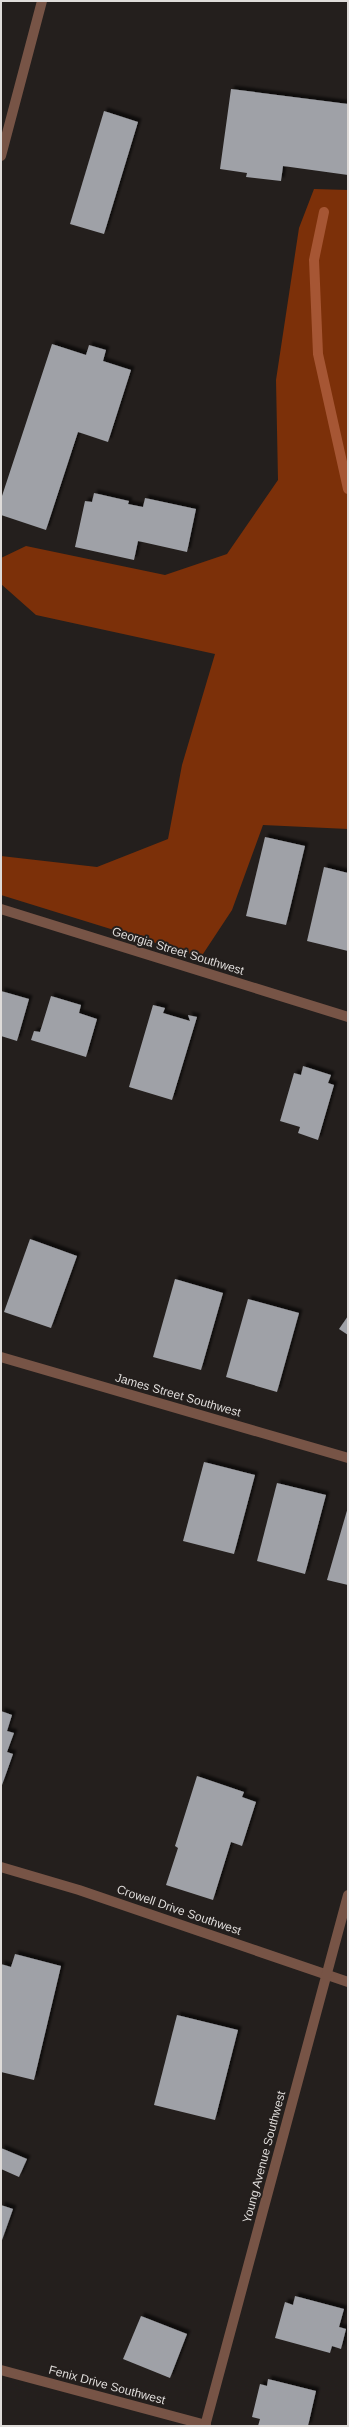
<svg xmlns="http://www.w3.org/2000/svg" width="349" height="2427" viewBox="0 0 349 2427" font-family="Arial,sans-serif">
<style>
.forest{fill:#7c3009}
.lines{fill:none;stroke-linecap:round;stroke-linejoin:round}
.stream{stroke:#a65634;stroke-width:10}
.building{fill:#9fa1a7;filter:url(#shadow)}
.minor{stroke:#775446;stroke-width:10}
.tertiary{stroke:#775446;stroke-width:10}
.labels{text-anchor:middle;stroke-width:4;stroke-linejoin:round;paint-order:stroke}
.street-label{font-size:12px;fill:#dfdcda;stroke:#241f1d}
</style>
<defs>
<filter id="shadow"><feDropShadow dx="3.5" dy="-3.5" stdDeviation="1" flood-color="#0009"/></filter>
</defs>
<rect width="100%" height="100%" fill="#241f1d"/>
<polygon class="forest" points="314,189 348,190 348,829 263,825 232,910 201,957 1,895 1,856 97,867 168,839 182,765 215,654 36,615 1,584 1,558 26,546 165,575 227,554 278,480 276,380 299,228"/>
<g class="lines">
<polyline class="stream" points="324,212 314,260 318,354 348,489"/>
</g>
<g class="building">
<polygon points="231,89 348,104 348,175 283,166 281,181 246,177 247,173 220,169"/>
<polygon points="104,111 138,122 104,234 70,224"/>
<polygon points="52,344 86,355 89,345 106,350 103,361 131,370 108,442 78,432 46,530 1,515 1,499"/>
<polygon points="94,493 129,501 128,504 143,507 145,498 196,509 187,552 138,541 134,560 75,547 85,501 92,502"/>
<polygon points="265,837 305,846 286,925 246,916"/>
<polygon points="324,867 348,873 348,951 307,941"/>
<polygon points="1,991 29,999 17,1041 1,1036"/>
<polygon points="51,996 81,1005 79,1013 97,1019 86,1057 31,1040 34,1031 40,1032"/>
<polygon points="153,1005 165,1008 163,1013 190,1021 188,1015 197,1017 172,1100 129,1087"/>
<polygon points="303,1066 331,1075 328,1083 334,1085 318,1140 298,1133 300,1127 280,1121 294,1073 301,1075"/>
<polygon points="30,1239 77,1256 51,1328 4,1312"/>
<polygon points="175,1279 223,1293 201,1370 153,1357"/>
<polygon points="248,1299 299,1313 277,1392 226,1377"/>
<polygon points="348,1316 348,1335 339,1329"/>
<polygon points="204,1462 255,1475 234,1554 183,1541"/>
<polygon points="277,1483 326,1495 305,1574 257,1561"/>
<polygon points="348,1507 348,1585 327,1580"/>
<polygon points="1,1711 12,1715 7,1731 14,1733 7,1752 13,1754 1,1788"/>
<polygon points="197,1776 244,1792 242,1797 256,1802 242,1846 231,1842 213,1900 166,1885 178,1848 175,1846"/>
<polygon points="15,1954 61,1966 34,2080 1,2072 1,1964 11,1967"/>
<polygon points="177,2015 238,2030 215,2120 154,2105"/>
<polygon points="1,2148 27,2159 19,2177 1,2169"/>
<polygon points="1,2205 13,2209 1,2243"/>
<polygon points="295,2296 344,2309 339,2327 346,2329 341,2349 332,2346 330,2353 275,2338 285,2302 293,2305"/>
<polygon points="141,2316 187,2334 170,2378 123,2359"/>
<polygon points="268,2379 316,2391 308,2426 258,2426 260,2419 252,2417 260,2384 267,2386"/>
</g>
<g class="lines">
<g class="minor">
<polyline points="1,909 348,1017"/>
<polyline points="1,1357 348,1458"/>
<polyline points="1,1867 79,1890 348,1982"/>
<polyline points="1,2370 206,2425"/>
<polyline points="205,2426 348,1895"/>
</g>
<polyline class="tertiary" points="1,156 42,1"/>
</g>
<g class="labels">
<g class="street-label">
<text transform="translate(178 951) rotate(17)" y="4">Georgia Street Southwest</text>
<text transform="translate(178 1395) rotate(16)" y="4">James Street Southwest</text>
<text transform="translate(179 1910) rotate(19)" y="4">Crowell Drive Southwest</text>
<text transform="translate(264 2157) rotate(-75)" y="4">Young Avenue Southwest</text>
<text transform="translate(107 2385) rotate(15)" y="4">Fenix Drive Southwest</text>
</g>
</g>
<rect width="349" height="2427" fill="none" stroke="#dfdcda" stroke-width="4"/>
</svg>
